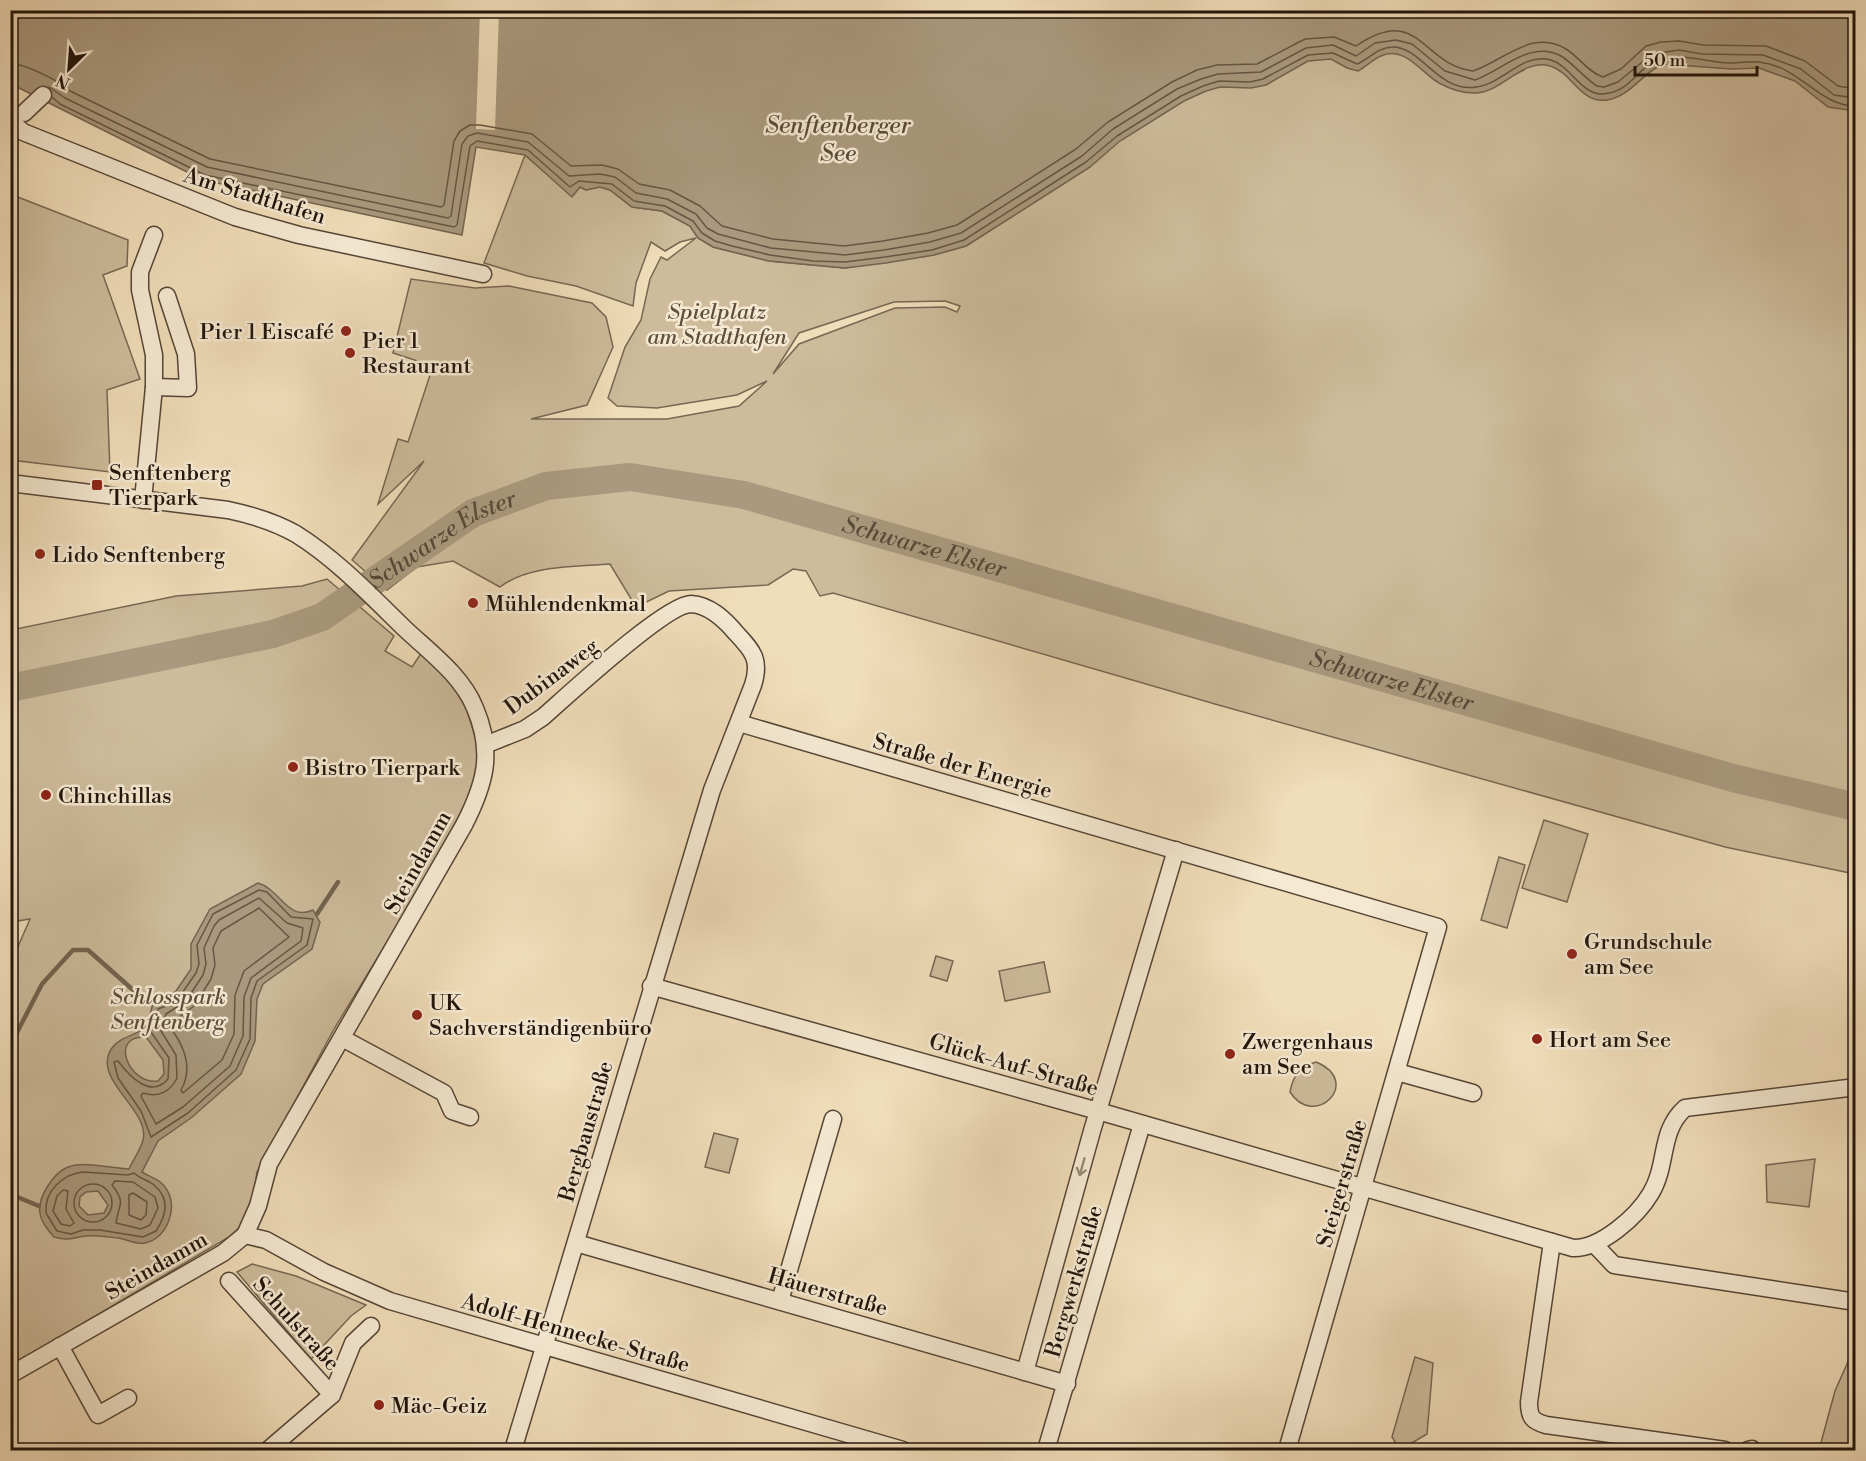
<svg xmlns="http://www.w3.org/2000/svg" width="1866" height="1461" viewBox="0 0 1866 1461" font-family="'Libre Bodoni',serif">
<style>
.green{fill:#cdbb9b;stroke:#776853;stroke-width:1.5;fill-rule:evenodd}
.water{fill:#aa997e;stroke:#736450;stroke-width:1.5;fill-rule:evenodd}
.pier{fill:#f0ddb9}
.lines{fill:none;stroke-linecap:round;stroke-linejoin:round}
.shore{stroke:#665644;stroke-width:1.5}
.stream{stroke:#736450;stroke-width:4.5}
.river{stroke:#aa997e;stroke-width:28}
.minor-casing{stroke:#554636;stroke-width:19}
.minor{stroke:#f5e9d2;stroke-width:16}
.oneway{stroke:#968978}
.poi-dot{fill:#8f2418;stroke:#f5e9d2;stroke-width:2}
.labels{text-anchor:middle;stroke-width:5;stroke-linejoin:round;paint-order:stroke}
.street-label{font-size:22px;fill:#21140b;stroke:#f5e9d2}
.park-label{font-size:22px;font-style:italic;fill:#5d4e3d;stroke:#f5e9d2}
.poi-label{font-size:22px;fill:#21140b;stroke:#f5e9d2;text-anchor:start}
.water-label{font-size:24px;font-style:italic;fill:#584939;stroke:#f5e9d2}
</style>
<rect width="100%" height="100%" fill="#f0ddb9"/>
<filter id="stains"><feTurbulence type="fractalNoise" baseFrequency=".00333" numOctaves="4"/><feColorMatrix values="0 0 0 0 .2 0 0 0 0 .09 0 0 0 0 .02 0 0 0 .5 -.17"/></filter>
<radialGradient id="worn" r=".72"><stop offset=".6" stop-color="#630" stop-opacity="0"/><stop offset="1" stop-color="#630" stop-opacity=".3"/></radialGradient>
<g class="green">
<path d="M1717 10 1852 112 1855 111V874L1725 847 1215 704 833 593 820 596 806 571 793 569 768 585 669 591 636 607 610 564C575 567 529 565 500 587L453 561 417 567 387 590 352 560 424 461 378 504 398 439 408 442 433 366 393 353 411 279 475 288 509 286 592 303 606 317 613 347 587 405 531 419H667L739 406 767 381 737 395 657 408 617 406 608 398 625 347 641 320 650 279 661 257 667 260 696 238 680 242 665 251 651 242 636 283 633 306 576 286 527 276 484 263 525 155 572 196 580 187 586 190 600 187 610 190 632 207 662 211 690 226 698 238 713 247 769 261 845 268 933 255 966 246 1090 167 1116 93 1267 84 1277 78 1316 24 1506 79 1524 70 1526 61 1636 63ZM945 301 960 306 957 312 945 307 895 308 799 344 773 374 799 333 894 302Z"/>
<polygon points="10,194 128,240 127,266 103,275 140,379 107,390 110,472 11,460"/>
<polygon points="327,579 394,636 385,651 412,667 422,652 451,681 465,704 478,746 477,771 466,803 414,898 334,1029 257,1172 253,1199 245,1222 229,1237 11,1366 10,965 30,919 11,922 11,630 176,596 302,586"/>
<polygon points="1544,820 1588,834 1567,902 1522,888"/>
<polygon points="1499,857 1525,865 1507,928 1481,920"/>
<polygon points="936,956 953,961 947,981 930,976"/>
<polygon points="1044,962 1050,992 1005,1001 999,971"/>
<path d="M1316 1062C1364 1082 1314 1130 1290 1092 1293 1075 1300 1067 1316 1062Z"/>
<polygon points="714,1133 738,1139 729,1173 705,1167"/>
<polygon points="1815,1159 1809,1207 1767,1202 1766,1165"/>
<polygon points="252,1264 296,1276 366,1305 351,1316 311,1359 237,1272"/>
<polygon points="1855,1346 1855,1450 1819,1450 1835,1391"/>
<polygon points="1415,1357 1433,1363 1427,1434 1400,1450 1392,1437"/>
</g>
<g class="water">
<path d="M10 11H1855V111L1828 107 1795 81 1759 68 1731 69 1664 64C1643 71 1632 96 1607 100 1580 104 1572 72 1550 66 1521 58 1501 94 1474 93 1462 93 1450 89 1439 83 1421 73 1405 45 1381 56 1373 59 1366 67 1358 71L1347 68 1331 59 1308 61 1266 85 1251 88 1220 87 1206 91 1184 101 1120 141 1090 167 966 246 934 255 886 263 845 268 769 261 713 247 698 238 690 226 662 211 632 207 610 190 600 187 586 190 580 187 572 197 525 155 476 147 462 235 203 180 11 84Z"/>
<path d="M258 883C280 889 288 922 313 910L320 922 312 949 263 984 257 999 255 1041 241 1074 191 1118 158 1141 142 1172C150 1177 162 1180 167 1190 178 1209 167 1238 145 1243 137 1245 126 1239 118 1238 107 1237 96 1235 85 1236 71 1238 69 1241 54 1237 48 1230 41 1222 40 1213 37 1198 54 1172 68 1167 86 1161 110 1168 129 1169 133 1160 141 1149 143 1140 151 1110 90 1079 112 1048 122 1035 137 1036 147 1026L153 1003 167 999 176 991 191 969V944L210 909ZM146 1037 163 1060 164 1074 158 1081C129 1085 108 1035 146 1037ZM98 1191 108 1205 104 1213 88 1215 79 1206 80 1197 86 1192Z"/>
</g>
<polygon class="pier" points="480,11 499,11 495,130 476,129"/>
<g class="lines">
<g class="shore">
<path d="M10 63C25 64 60 81 70 91L210 159 441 207 444 205 454 141 460 131 470 125H480L532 134 571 166 602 165 618 169 639 184 670 190 700 206 722 226 773 239 844 246 883 241 928 233 957 225 1076 149 1108 122 1172 82 1197 70 1217 65 1257 64 1305 39 1334 37 1356 46C1420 3 1420 64 1473 71 1503 61 1533 28 1566 49 1579 57 1589 73 1603 77L1621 69 1646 46 1661 42 1679 41 1703 45 1766 46 1805 61 1838 86 1856 89"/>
<path d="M49 87 65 98 207 167 448 218 451 216 462 144 468 136 477 133 528 142 569 176 600 174 615 177 636 193 667 199 696 214 707 228 718 234 771 248 845 255 884 250 930 242 961 233 1082 156 1113 129 1177 89 1201 79 1218 74 1261 72 1306 48 1333 45 1356 56 1375 43 1396 40 1412 44 1445 71 1475 80C1501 71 1531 39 1561 56 1574 64 1583 77 1597 86L1604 87 1618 82 1652 54 1679 50 1702 54 1763 55 1801 69 1834 95 1856 98"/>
<path d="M52 97 60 104 205 175 454 227 457 225 470 146 477 141 528 150 570 187 579 181 612 184 634 201 665 206 693 221 702 233 715 241 732 246 770 255 813 261 845 262 885 257 932 250 964 240 1086 162 1117 136 1181 96 1203 86 1219 81 1250 82 1263 79 1308 55 1333 53 1357 64C1369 59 1378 47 1393 47 1421 47 1439 93 1476 87 1503 84 1522 52 1551 60 1571 66 1581 95 1603 94 1629 93 1637 69 1655 61 1677 51 1709 63 1732 63 1741 63 1750 61 1759 62 1800 66 1818 106 1856 106"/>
<path d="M259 890 267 892 291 917 313 919 307 945 257 981 251 998 250 1039 236 1070 188 1113 151 1137 141 1111 118 1078 114 1062 118 1061C130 1077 151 1099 168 1079L169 1058 151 1032 158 1009 171 1004 180 996 196 973 199 964 197 945 213 914Z"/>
<path d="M259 898 287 923 303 928 301 941 251 978 244 997 243 1036 230 1066 183 1107 156 1124 141 1096 143 1093C158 1098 170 1092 177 1078L176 1055 161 1031 166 1014 186 1001 203 975 206 964 204 948 214 926 219 920Z"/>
<path d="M259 908 289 937 244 971 235 995 234 1034 222 1060 183 1093 181 1090C193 1069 185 1048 172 1030L174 1021 194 1006 211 979 215 965 213 948 221 931Z"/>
<path d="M83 1172 128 1175 134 1173C140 1179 149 1180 155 1186 170 1199 166 1216 156 1231L143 1237 100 1230H83L71 1234 57 1231 46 1213C44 1191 63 1174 83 1172Z"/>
<path d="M115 1181 133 1182 155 1197 158 1208 150 1225 141 1229 116 1223C118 1205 127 1204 112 1185Z"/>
<circle cx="93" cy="1203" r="19"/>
<polygon points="63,1190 68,1191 66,1209 74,1223 70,1226 61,1224 53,1211 57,1196"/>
<polygon points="133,1193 147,1202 146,1215 141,1220 129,1215 129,1195"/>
</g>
<g class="stream">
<polyline points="317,914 338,882"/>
<polyline points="10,1046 42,984 73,950 88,950 141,997 153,1003"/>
<polyline points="10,1194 39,1206"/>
</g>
<path class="river" id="s1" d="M10 688 273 634 322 617 473 513 546 486 630 477 744 495 1733 778 1856 807"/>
<defs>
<g id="minor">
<polyline points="24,113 43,95"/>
<polyline points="13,123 23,132 235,217 299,235 483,274"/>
<polyline points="154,387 188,388 186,354 167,296"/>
<path d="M10 483 228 510C252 515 275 522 296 534 336 559 369 594 403 627 428 651 461 674 475 708 494 753 485 784 464 825L269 1164 258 1206 245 1235 223 1253 10 1375"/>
<polyline points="143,500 154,387 154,355 140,290 140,272 154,235"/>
<polyline points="739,723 1438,927 1287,1450"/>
<path d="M485 745 525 729 543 717C567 696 666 604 691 604 710 605 725 620 736 633 753 651 761 660 753 685L712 790 513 1450"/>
<path d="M651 986 1098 1111 1573 1248C1600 1249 1637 1217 1651 1193 1668 1165 1659 1131 1685 1108L1856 1087"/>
<polyline points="342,1038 444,1093 452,1111 470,1117"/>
<polyline points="1397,1072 1473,1093"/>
<polyline points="245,1235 266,1240 324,1272 390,1301 903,1450"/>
<path d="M1552 1242 1529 1402C1529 1417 1532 1421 1546 1425L1725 1450"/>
<polyline points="576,1243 1067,1384"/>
<polyline points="1595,1245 1614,1265 1856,1302"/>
<polyline points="229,1281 332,1395"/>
<polyline points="780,1301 833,1119"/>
<polyline points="60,1346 98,1415 128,1398"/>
<polyline points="1025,1372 1092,1131 1176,850"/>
<polyline points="268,1450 332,1395 353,1343 371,1326"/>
<polyline points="1046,1450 1142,1124"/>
<polyline points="1748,1450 1752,1449"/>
</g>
</defs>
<use href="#minor" class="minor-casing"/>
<use href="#minor" class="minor"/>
</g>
<defs><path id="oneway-shaft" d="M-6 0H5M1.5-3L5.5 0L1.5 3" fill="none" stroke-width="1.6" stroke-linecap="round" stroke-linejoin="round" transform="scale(1.5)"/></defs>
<use class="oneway" href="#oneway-shaft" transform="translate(1082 1167) rotate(106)"/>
<g class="poi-dot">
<circle cx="346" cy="331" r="6"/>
<circle cx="350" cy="353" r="6"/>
<rect x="91" y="479" width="12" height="12" rx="3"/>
<circle cx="40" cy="554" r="6"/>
<circle cx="473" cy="603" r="6"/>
<circle cx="293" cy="767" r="6"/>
<circle cx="46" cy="795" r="6"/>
<circle cx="1572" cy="954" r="6"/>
<circle cx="417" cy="1015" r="6"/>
<circle cx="1537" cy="1039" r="6"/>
<circle cx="1230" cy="1054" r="6"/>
<circle cx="379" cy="1405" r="6"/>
</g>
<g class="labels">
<g class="street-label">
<text transform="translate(255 195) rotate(17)" y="8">Am Stadthafen</text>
<text transform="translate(551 676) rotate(-37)" y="8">Dubinaweg</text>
<text transform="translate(963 765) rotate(16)" y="8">Straße der Energie</text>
<text transform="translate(417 862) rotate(-61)" y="8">Steindamm</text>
<text transform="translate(1014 1064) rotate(16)" y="8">Glück-Auf-Straße</text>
<text transform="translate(585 1131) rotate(-74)" y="8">Bergbaustraße</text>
<text transform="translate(1341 1183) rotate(-74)" y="8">Steigerstraße</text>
<text transform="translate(156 1265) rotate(-30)" y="8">Steindamm</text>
<text transform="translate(1073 1281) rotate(-74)" y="8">Bergwerkstraße</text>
<text transform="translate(828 1291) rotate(16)" y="8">Häuerstraße</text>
<text transform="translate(297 1323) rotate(48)" y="8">Schulstraße</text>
<text transform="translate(576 1332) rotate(16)" y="8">Adolf-Hennecke-Straße</text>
</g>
<g class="park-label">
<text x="717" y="319">Spielplatz<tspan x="717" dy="25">am Stadthafen</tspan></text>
<text x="168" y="1004">Schlosspark<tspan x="168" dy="25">Senftenberg</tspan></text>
</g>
<g class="poi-label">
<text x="334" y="339" text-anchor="end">Pier 1 Eiscafé</text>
<text x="362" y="348">Pier 1<tspan x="362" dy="25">Restaurant</tspan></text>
<text x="109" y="480">Senftenberg<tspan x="109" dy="25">Tierpark</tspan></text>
<text x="52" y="562">Lido Senftenberg</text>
<text x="485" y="611">Mühlendenkmal</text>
<text x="305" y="775">Bistro Tierpark</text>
<text x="58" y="803">Chinchillas</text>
<text x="1584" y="949">Grundschule<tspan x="1584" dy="25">am See</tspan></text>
<text x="429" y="1010">UK<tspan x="429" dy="25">Sachverständigenbüro</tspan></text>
<text x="1549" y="1047">Hort am See</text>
<text x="1242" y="1049">Zwergenhaus<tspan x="1242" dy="25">am See</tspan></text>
<text x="391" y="1413">Mäc-Geiz</text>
</g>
<g class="water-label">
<text x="838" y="133">Senftenberger<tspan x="838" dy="28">See</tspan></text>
<text dy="8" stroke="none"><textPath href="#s1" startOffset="464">Schwarze Elster</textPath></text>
<text dy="8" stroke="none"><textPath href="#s1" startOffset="969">Schwarze Elster</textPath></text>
<text dy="8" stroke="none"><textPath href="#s1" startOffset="1455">Schwarze Elster</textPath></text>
</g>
</g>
<rect width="1866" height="1461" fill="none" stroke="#f0ddb9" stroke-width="36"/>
<rect x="12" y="12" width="1842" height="1437" fill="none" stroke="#21140b" stroke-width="3"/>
<rect x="18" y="18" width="1830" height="1425" fill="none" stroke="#21140b" stroke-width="1.5"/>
<g transform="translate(69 69) rotate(205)" stroke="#f5e9d2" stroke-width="4.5" paint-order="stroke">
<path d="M0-4.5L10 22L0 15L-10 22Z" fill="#21140b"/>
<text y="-9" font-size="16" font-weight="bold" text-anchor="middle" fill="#21140b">N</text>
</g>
<path d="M1635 66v9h122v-9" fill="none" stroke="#21140b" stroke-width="3"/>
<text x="1644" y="66" font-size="18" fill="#21140b" stroke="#f5e9d2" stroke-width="4.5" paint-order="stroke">50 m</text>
<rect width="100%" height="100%" filter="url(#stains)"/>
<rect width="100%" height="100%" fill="url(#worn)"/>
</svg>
